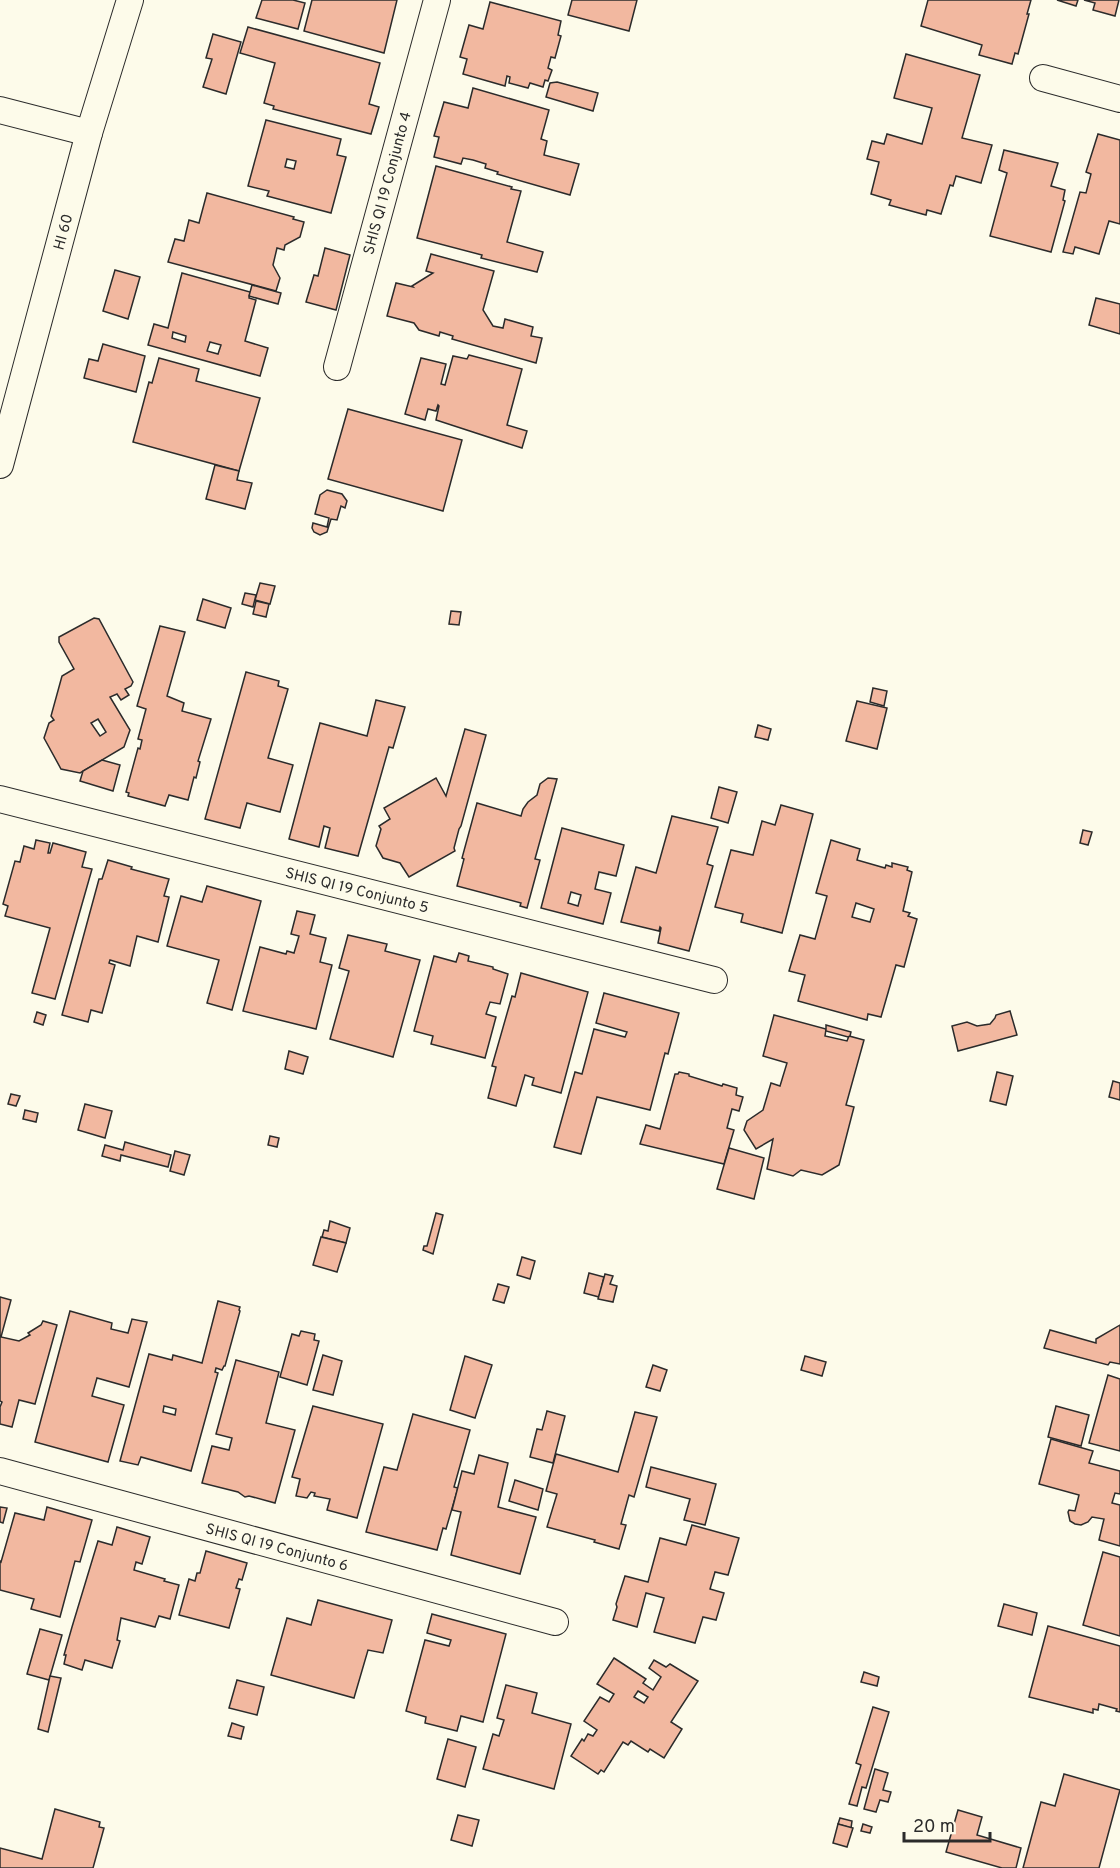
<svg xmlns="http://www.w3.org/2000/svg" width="1120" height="1868" viewBox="0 0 1120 1868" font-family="Overpass,sans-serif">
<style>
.building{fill:#f2b8a0;stroke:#2b2b2b;stroke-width:1.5;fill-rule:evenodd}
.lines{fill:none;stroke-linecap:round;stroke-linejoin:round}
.street-casing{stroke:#2b2b2b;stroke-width:28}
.street{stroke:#fdfbea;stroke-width:26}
.labels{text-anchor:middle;stroke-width:4.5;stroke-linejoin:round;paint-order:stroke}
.street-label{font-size:15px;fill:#2b2b2b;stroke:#fdfbea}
</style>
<rect width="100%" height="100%" fill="#fdfbea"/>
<g class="building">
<polygon points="262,0 293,0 305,3 298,29 256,18"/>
<polygon points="312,0 397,0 384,53 304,31"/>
<polygon points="572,0 637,0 629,31 568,15"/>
<polygon points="928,0 1031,0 1027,14 1029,14 1018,54 1015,53 1012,64 979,55 982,45 921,26"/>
<polygon points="1057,0 1078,0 1076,6"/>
<polygon points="1084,0 1119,0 1115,16 1093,10 1095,3"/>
<polygon points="490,2 561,21 558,35 561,36 555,58 551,57 548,68 552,70 548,81 545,80 543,87 530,83 528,88 509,83 510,77 507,76 505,86 463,74 467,59 460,57 469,25 483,29"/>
<polygon points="248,27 380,63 369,104 379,107 371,134 273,109 274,106 264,103 275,63 240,53"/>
<polygon points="213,34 241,42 226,94 203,87 212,59 206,58"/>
<polygon points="906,54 980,75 962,138 992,145 981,183 956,176 953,186 950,185 941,214 927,210 926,215 889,205 891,200 871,194 879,162 867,159 872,141 884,144 887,134 922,144 932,108 894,98"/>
<polygon points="557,82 598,93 593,111 546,97 550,83"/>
<polygon points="473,88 549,110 541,139 547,141 544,155 579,164 570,195 497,174 498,172 485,168 486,164 473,160 463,158 461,164 434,157 439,137 434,136 444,102 468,108"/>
<path d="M266 120 341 139 337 155 346 157 331 213 267 196 269 191 248 186ZM287 159 296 161 294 169 285 167Z"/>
<polygon points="1098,134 1120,140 1120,224 1109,221 1099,254 1075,247 1073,254 1063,252 1080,192 1086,193 1091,174 1086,172"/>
<polygon points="1004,150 1058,163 1051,186 1065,190 1063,200 1065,201 1051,252 990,236 1007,173 999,170"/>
<polygon points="436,166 512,187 511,189 521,191 507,242 543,252 537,272 481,258 482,255 417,238"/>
<polygon points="207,193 294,217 293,219 304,222 300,237 285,245 284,250 277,248 273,265 280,278 276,291 168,262 175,239 184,241 189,220 199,223"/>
<polygon points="325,248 350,255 336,310 306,302 314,275 318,276"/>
<polygon points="431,254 494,271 483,310 493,326 503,328 505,319 533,327 531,336 542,338 536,363 452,339 453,336 440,332 439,336 419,330 414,323 387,316 396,283 413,287 412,286 433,273 426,271"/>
<polygon points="115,270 140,277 128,319 103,311"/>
<path d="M182 273 250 292 249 298 256 300 245 341 268 348 260 376 148 345 154 324 168 328ZM173 332 186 336 185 342 172 338ZM210 342 221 345 218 354 207 351Z"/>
<polygon points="252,285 281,293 278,304 249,296"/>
<polygon points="1096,298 1120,304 1120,334 1089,325"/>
<polygon points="103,344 145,356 136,392 84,378 89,359 98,361"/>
<polygon points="469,355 522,369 507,425 527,431 522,448 436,420 439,406 438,405 436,411 428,409 425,420 405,414 421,358 446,364 441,384 445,385 453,356 467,359"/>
<polygon points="159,358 199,369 196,381 260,398 239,471 133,442 149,382 152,383"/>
<polygon points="348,409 462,440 443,511 328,479"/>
<polygon points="215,465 239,471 237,480 252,483 245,509 206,499"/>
<polygon points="327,490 342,494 347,501 345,508 341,506 337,520 331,519 327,532 320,535 314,532 312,528 313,523 327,527 329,518 315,514 320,495"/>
<polygon points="260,583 275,586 270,604 255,600"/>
<polygon points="245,593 256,595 253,607 242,604"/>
<polygon points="203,599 231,608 225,628 197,620"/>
<polygon points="256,601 269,604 266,617 253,614"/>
<polygon points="451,611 461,612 459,625 449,624"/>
<path d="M94 618 99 619 133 682 131 686 125 689 129 695 121 700 117 694 110 697 130 730 124 747 80 773 61 769 44 738 49 723 54 720 51 716 62 676 74 669 59 642V637ZM98 719 106 732 100 736 91 723Z"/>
<polygon points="160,626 185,632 167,696 184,703 182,711 211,719 198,761 200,762 196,778 194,777 188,800 169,795 165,806 128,796 129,793 126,792 138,748 140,749 142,740 138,739 146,709 137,706"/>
<polygon points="246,672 279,681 278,686 288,689 268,758 293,765 280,812 247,803 240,828 205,819"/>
<polygon points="873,688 887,691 884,706 870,702"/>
<polygon points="376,700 405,707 393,748 389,747 358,856 325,848 330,828 324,826 319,847 289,839 320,723 367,736"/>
<polygon points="857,701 887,708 877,749 846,741"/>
<polygon points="758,725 771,729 768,740 755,737"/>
<polygon points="465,729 486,735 461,826 459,829 454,848 455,851 409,877 400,863 383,858 376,846 381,829 379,826 390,819 384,808 436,778 446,796"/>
<polygon points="102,760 120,765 113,791 80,781 83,771"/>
<polygon points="548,778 557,779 535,859 540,860 527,908 520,906 521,903 457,886 464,859 462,858 477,803 521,816 523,809 528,802 537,795 540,784"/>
<polygon points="719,787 737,792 728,823 711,818"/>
<polygon points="781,805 813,814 782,933 741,922 743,914 715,907 731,850 753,855 762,821 775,825"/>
<polygon points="672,816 718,827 707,864 713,866 689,951 658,943 661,928 660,927 659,931 621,922 636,867 656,873"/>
<path d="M562 828 624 845 616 876 599 872 595 889 611 893 603 924 541 908ZM571 892 581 895 578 906 568 903Z"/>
<polygon points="1083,830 1092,832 1088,845 1080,843"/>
<polygon points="36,840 50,843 48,853 50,853 53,843 86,852 82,867 92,869 55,999 32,993 50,928 5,916 8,906 3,904 15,861 20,862 24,846 34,849"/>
<path d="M831 840 860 849 857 860 885 868 886 865 892 867V863L908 867 907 870 912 872 903 911 910 913 908 916 917 919 904 967 896 965 881 1017 868 1014 867 1020 798 1001 805 975 789 971 800 935 815 939 827 896 816 893ZM856 903 874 909 870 922 852 917Z"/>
<polygon points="108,860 132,867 131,869 169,879 164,896 169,897 158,942 137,936 130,966 110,960 109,963 115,965 102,1013 91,1010 88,1022 62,1015 99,879 102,879"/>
<polygon points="207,886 261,901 232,1010 207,1003 219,960 167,946 181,896 202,902"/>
<polygon points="297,911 315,915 310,934 326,938 320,962 332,965 316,1029 243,1011 260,947 286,954 287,951 294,953 299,936 291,934"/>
<polygon points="348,935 387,944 385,951 420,960 393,1057 330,1039 349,971 339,968"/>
<polygon points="459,953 469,956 468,961 493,967 493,969 508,974 500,1004 490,1002 486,1014 496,1017 485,1058 431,1044 433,1036 414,1031 434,956 456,962"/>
<polygon points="521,973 588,992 561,1093 532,1085 534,1078 525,1075 516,1106 488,1098 496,1067 492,1066 512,996 515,997"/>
<polygon points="604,993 679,1013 668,1054 665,1053 650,1110 597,1097 581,1154 554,1147 575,1072 582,1074 594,1029 625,1037 627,1032 596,1023"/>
<polygon points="1010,1011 1017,1035 958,1051 952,1026 967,1022 977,1026 990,1024 995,1018 996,1015"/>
<polygon points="37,1012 46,1015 43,1025 34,1022"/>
<polygon points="774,1015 826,1029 825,1036 847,1041 849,1036 864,1040 846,1105 854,1107 839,1165 822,1175 801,1170 793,1176 767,1169 773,1139 756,1149 744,1130 747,1121 763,1110 771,1083 780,1086 787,1063 763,1056"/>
<polygon points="826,1025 851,1032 850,1036 848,1037 826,1031"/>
<polygon points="289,1051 308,1057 303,1074 285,1069"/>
<polygon points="679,1072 689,1074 689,1076 722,1086 723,1084 737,1088 736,1095 743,1097 739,1111 732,1109 727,1128 734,1130 724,1164 640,1144 646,1125 660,1129 675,1074 678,1074"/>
<polygon points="997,1072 1013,1076 1006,1105 990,1101"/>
<polygon points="1113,1081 1120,1083 1120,1100 1109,1097"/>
<polygon points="11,1094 20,1096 16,1106 8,1104"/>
<polygon points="85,1104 112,1111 105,1138 78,1130"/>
<polygon points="25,1110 38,1113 36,1122 23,1119"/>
<polygon points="270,1136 279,1138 277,1147 268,1145"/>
<polygon points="125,1142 171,1155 168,1167 121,1155 120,1161 102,1156 105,1145 123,1150"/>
<polygon points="729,1148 764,1158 754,1199 717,1189"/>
<polygon points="175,1151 190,1155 184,1175 170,1171"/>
<polygon points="436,1213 443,1215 433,1254 423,1250 424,1246 427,1246"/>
<polygon points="330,1221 350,1228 346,1243 322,1237 324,1230 328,1231"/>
<polygon points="321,1237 346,1243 337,1272 313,1265"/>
<polygon points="522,1257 535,1261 530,1279 517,1275"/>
<polygon points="589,1273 604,1277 599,1297 584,1293"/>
<polygon points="605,1274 613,1276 610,1284 617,1286 613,1302 598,1299"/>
<polygon points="498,1284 509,1287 504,1303 493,1300"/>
<polygon points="0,1297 11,1300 1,1337 19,1341 30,1335 28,1333 41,1325 43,1321 57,1325 35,1404 19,1400 12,1427 0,1424 0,1407 2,1402 0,1401"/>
<path d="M218 1301 240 1307 239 1310 240 1311 225 1366H224L222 1370 216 1368 215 1372 218 1373 191 1471 141 1457 138 1465 120 1461 149 1354 172 1360 173 1355 202 1363ZM164 1406 176 1409 175 1415 163 1412Z"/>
<polygon points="70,1311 112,1323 111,1329 128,1333 132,1319 147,1322 129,1387 97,1378 92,1396 124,1405 108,1462 35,1442"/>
<polygon points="1120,1325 1120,1364 1110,1362 1108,1365 1044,1348 1050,1330 1096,1343 1096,1339"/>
<polygon points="301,1331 315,1334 314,1340 319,1341 307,1385 280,1377 292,1334 299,1336"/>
<polygon points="323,1355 342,1361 333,1395 313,1390"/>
<polygon points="465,1356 492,1365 475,1418 450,1410"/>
<polygon points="805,1356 826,1362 822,1376 801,1370"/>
<polygon points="236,1360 279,1372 266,1423 295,1430 275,1503 249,1496 245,1497 238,1492 202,1483 212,1446 229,1450 232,1438 216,1434"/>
<polygon points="653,1365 667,1370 660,1391 646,1387"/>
<polygon points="1108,1375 1120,1379 1120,1451 1089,1443"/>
<polygon points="313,1406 383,1424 357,1518 327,1510 330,1499 314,1496 315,1493 311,1492 307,1498 296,1496 300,1479 292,1477"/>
<polygon points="1056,1406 1089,1415 1081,1446 1048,1437"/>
<polygon points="547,1411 565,1416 553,1463 530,1457 537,1429 542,1430"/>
<polygon points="635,1412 657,1417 634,1497 629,1495 621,1524 626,1525 619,1549 594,1542 595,1540 547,1527 557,1494 546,1491 556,1454 618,1472"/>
<polygon points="413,1414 470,1430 454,1487 458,1488 446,1529 443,1528 437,1550 366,1532 384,1467 397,1470"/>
<polygon points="1051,1439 1093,1451 1089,1463 1120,1471 1120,1494 1115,1493 1112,1503 1120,1505 1120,1546 1099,1540 1104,1519 1092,1517 1088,1522 1081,1525 1075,1524 1070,1521 1068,1512 1069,1510 1075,1511 1079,1495 1039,1484"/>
<polygon points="479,1455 508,1463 498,1507 536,1517 520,1574 451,1555 461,1512 452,1510 462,1471 474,1474"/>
<polygon points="651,1467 716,1484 705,1525 684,1520 690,1499 646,1487"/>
<polygon points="515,1480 543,1489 538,1510 509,1501"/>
<polygon points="0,1507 7,1508 3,1523 0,1522"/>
<polygon points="47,1507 92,1520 80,1562 75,1561 60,1617 31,1609 34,1599 0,1590 0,1561 1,1562 15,1513 44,1520"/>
<polygon points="692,1525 739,1538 728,1575 715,1572 710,1589 724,1593 716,1620 703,1617 695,1643 654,1632 664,1598 646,1593 637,1627 613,1620 617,1607 616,1604 625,1576 648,1582 660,1538 686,1545"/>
<polygon points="117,1527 150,1537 142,1564 136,1562 134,1570 165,1579 164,1581 179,1585 170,1619 159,1616 155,1627 121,1618 117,1640 120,1641 112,1668 85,1660 82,1670 64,1664 66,1655 64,1655 72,1627 98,1541 112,1545"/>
<polygon points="206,1551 247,1563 242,1580 239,1579 236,1588 240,1589 229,1628 179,1615 189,1579 195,1581 197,1573 200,1573"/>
<polygon points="1103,1552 1120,1557 1120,1636 1083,1625"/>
<polygon points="318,1600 392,1620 383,1653 368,1650 354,1698 271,1675 287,1618 311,1625"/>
<polygon points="1004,1604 1037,1613 1032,1635 998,1626"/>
<polygon points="432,1614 506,1634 483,1722 461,1716 457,1731 425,1723 426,1717 406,1711 425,1640 449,1646 451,1640 427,1633"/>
<polygon points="1048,1626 1120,1646 1120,1712 1116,1711 1117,1709 1099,1704 1098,1710 1093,1709 1093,1713 1029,1697"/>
<polygon points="40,1629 62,1635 49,1680 27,1674"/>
<path d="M614 1658 646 1679 643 1683 653 1690 661 1677 649 1668 654 1660 666 1667 670 1664 698 1681 671 1722 682 1729 664 1758 650 1749 648 1752 631 1741 628 1745 623 1742 604 1772 601 1770 598 1774 571 1756 582 1739 584 1741 588 1734 593 1736 597 1730 584 1721 600 1697 609 1702 614 1694 597 1684ZM638 1691 648 1697 644 1703 634 1697Z"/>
<polygon points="864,1672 879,1677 877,1686 861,1682"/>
<polygon points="50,1676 61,1678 48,1732 38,1729"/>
<polygon points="237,1680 264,1687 257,1715 229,1708"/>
<polygon points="506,1685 537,1693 532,1713 571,1724 554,1789 483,1769 493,1734 499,1736 504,1720 497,1718"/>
<polygon points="873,1707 889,1712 866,1788 862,1787 857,1806 849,1804 861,1765 856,1763"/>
<polygon points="232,1723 244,1727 241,1739 228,1736"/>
<polygon points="448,1739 476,1747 465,1787 437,1779"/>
<polygon points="875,1769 888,1773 883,1790 891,1792 888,1802 880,1800 876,1812 864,1809"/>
<polygon points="1064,1774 1120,1790 1099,1868 1023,1868 1041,1802 1055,1806"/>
<polygon points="55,1809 100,1822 99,1827 104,1828 93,1868 0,1868 0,1848 42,1859"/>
<polygon points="958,1810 982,1817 977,1835 1021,1848 1016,1868 1002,1868 946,1852"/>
<polygon points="458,1815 479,1820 472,1846 451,1840"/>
<polygon points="840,1818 852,1821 851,1828 838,1824"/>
<polygon points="838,1824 853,1828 847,1847 833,1843"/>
<polygon points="863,1824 872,1827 870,1833 861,1831"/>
</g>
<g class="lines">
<defs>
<g id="street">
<polyline points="1043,78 1120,99"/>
<polyline points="0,110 89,133"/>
<polyline points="337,367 437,0"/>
<polyline points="0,465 89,133 130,0"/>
<polyline points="0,799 714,980"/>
<polyline points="0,1471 555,1622"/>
</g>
</defs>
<use href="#street" class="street-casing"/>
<use href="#street" class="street"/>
</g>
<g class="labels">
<g class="street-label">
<text transform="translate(387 183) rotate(-75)" y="5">SHIS QI 19 Conjunto 4</text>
<text transform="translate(63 232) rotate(-75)" y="5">HI 60</text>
<text transform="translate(357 890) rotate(14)" y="5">SHIS QI 19 Conjunto 5</text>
<text transform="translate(277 1547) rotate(15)" y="5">SHIS QI 19 Conjunto 6</text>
</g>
</g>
<path d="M904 1832v9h86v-9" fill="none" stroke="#2b2b2b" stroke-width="3"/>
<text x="913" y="1832" font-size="18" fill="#2b2b2b" stroke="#fdfbea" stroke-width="4.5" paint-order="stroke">20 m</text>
</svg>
